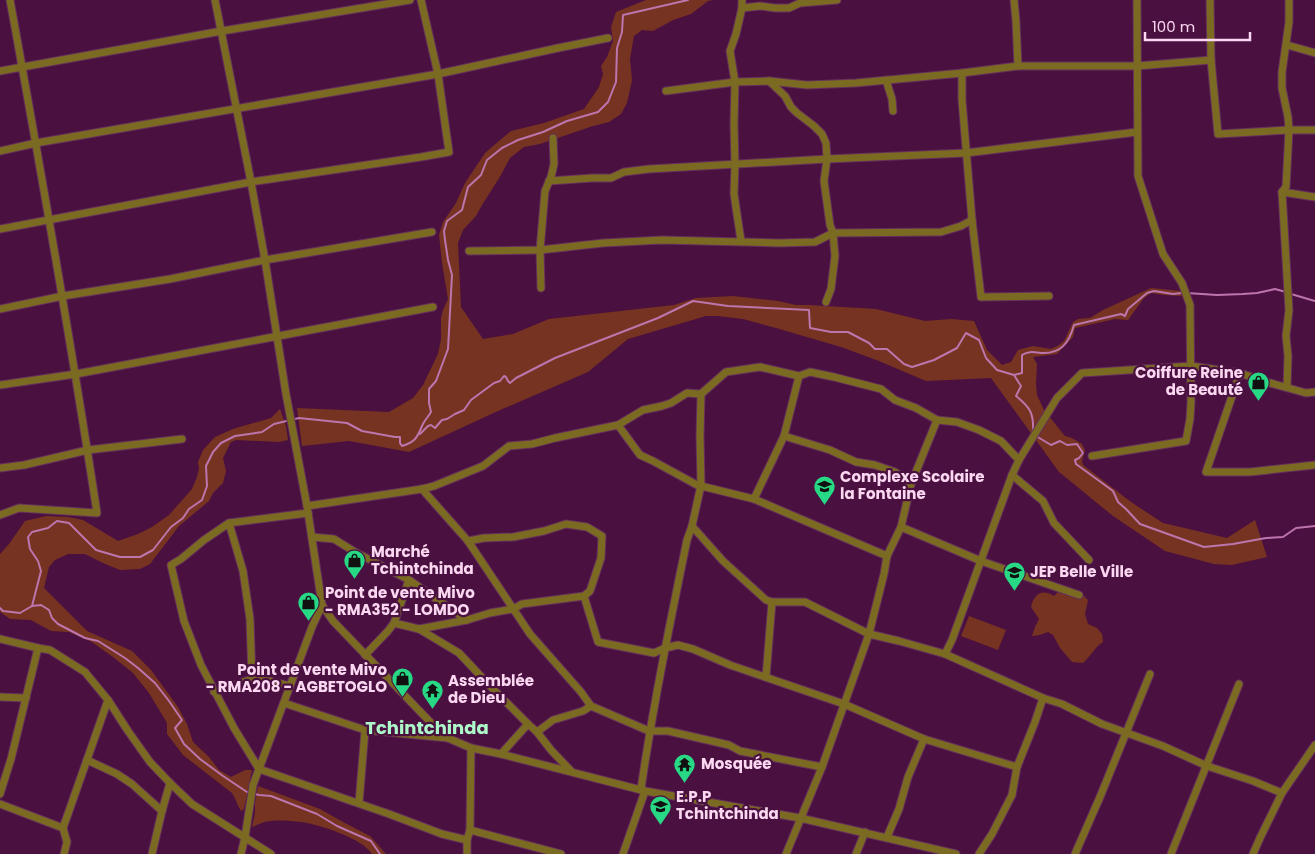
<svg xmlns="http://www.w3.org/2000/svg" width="1315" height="854" viewBox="0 0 1315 854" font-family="Poppins,sans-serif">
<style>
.green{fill:#763321}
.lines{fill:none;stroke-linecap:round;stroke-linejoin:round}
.stream{stroke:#bd75ad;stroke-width:2}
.street-casing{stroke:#66305c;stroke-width:9}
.street{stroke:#7a6a22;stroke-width:7}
.labels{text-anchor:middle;stroke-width:4.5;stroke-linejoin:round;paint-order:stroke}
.poi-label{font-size:15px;font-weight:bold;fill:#fbd7f1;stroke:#4a1040;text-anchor:start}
.quarter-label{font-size:18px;font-weight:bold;fill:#adf9c9;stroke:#4a1040}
</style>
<rect width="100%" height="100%" fill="#4a1040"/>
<g class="green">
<polygon points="646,0 713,0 708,1 691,14 673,20 653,31 642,30 634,36 630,59 632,80 627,103 621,114 609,122 593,126 540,144 524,147 510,158 501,175 482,205 476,216 463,230 458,243 461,307 483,339 513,334 549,319 674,305 696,298 733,296 778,301 796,305 809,305 876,309 925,321 951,319 974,321 987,350 1002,365 1011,362 1018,350 1033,346 1051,349 1059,345 1064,341 1073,322 1078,319 1090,318 1103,310 1151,288 1180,291 1182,296 1164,295 1151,293 1144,298 1128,320 1115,319 1075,328 1073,337 1057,354 1033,357 1037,364 1036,384 1037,395 1044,410 1065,436 1072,438 1082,444 1085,450 1082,461 1083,465 1131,502 1163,523 1227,538 1255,520 1267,557 1232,565 1214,564 1165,551 1113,516 1059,472 991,378 926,381 879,361 841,347 776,328 743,319 717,316 706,316 628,339 588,372 498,411 409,452 349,441 302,446 297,408 389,412 413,398 423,385 438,354 441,339 441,318 443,310 448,299 442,263 439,235 443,222 456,203 465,183 485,153 511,131 544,123 584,109 599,87 603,74 601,66 607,57 613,41 611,27 616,12"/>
<path d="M280 409 286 426 288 440 279 442 236 440 231 442 223 458 226 471 223 483 213 493 209 501 179 526 150 564 140 569 120 570 103 563 85 554H68L55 560 49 567 44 588 87 631 132 651 151 670 178 707 187 724 193 742 209 757 219 770 231 777 245 770H252L244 809 241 811C237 805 236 799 232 793L183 755 167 734V723L149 693 133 673 113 657 92 642 69 632 51 631 31 620 10 619 0 612V554L9 544 25 521 46 516 68 517 83 520 118 541 138 534 152 527 169 515 192 489 197 477 199 468 198 462 203 450 215 437 233 429 271 418Z"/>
<path d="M1060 590 1084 596 1088 600 1085 614 1088 624 1097 628 1102 634 1103 642C1094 648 1091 656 1083 663L1072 662 1060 648 1053 635 1048 632 1040 635 1032 636 1035 627 1039 619 1031 607C1034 595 1041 588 1054 596Z"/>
<polygon points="969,616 1006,630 998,650 961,636"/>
<path d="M258 786 320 809 343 822 370 836 386 854H372C362 838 320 825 302 822 292 821 281 820 271 821 264 821 258 825 252 827L255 813V803Z"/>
</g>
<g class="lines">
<g class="stream">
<polyline points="1187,293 1217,295 1243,294 1257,293 1275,289 1286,292"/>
<polyline points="1291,294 1315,301"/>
<path d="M1014 375 1022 373V355C1028 351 1033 352 1041 353 1061 354 1069 343 1074 325L1121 314 1125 316 1128 309 1147 293 1154 291 1173 294 1182 293"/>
<path d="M420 434 428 426 431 425 435 428 442 420 447 419 455 414 464 410 471 400 494 383 500 381 504 376 506 377 508 381 510 383 516 378 555 358 658 318 693 301 728 306 809 310 810 328 831 332H848L869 343 875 349H887L904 364 912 367 934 360 957 348 966 333 979 340 986 358 997 370 1014 375 1021 386 1016 396C1031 408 1034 414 1033 433"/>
<polyline points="1036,436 1051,445 1060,441 1067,445 1077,444 1083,453 1079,458 1075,460 1076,464 1113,491 1118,502 1126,509 1140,524 1204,547 1233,544 1266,538 1283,537 1296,528 1315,526"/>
<polyline points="32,606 41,605 49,610 52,618 58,624 85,638 98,641 125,658 138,668 155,683 169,701 182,720 175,728 184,744 200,759 223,776 247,792 259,795 271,796 317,814 337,826 371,841 380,854"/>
<path d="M0 608 3 611 20 613 32 606 41 571 38 561 30 549 28 537 32 532 48 528 57 521 69 523 96 550 120 557H140L153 550 171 527 183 518 189 509 202 500 207 486 206 466 213 452 221 443 235 436 262 432 274 424 299 418 347 423 362 431 395 437H400V443L402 446C415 442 417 438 422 426 424 421 428 417 431 412L429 403V389L436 381 448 349 452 275 448 260 445 240 444 231 447 221 462 210 468 187 481 175 487 160 502 148 518 140 543 132 567 121 598 112 608 102 616 82 617 48 622 32 623 15 688 0"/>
</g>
<defs>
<g id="street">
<polyline points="215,0 251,182 265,260 286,394 307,506 322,605 333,621 434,726 448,738 471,748 501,754 645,791 800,818 956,854"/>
<polyline points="1014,0 1016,21 1018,66"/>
<polyline points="1210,0 1211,60 1218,134 1289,130 1315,130"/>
<polyline points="742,8 760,6 775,8 789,8 800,3 837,0"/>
<polyline points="1287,45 1315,53"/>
<polyline points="0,71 222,31 410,0"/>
<polyline points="962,73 962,100 972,220 981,297 1049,296"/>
<polyline points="886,80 892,99 893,111"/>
<polyline points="769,81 785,96 791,107 797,113 814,126 822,134 826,143 827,159 824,181 830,225 833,233 835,256 831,289 826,302"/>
<polyline points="666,91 735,82 769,81 807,85 856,83 962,73 1018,66 1137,66 1211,60"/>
<polyline points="0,151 36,143 438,74 558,48 608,38"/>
<polyline points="549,181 592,178 611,178 624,172 649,169 827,159 966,153 1137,132"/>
<polyline points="1282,192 1315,197"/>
<polyline points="0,229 251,182 421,157 449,152 438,74 421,0"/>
<polyline points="741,241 734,194 735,164 734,124 735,82 730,51 736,34 742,8 742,0"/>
<polyline points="469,251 540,250 603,243 662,240 779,243 815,242 833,233 941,232 961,226 972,220"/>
<polyline points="541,288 540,250 545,191 551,177 554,164 553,138"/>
<polyline points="0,309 63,296 170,279 265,260 432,232"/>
<polyline points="1240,373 1206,472 1250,472 1315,465"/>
<polyline points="0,385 76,374 433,307"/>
<polyline points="1287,387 1288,356 1286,336 1289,310 1282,192 1286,187 1289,130 1288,117 1282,88 1282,72 1289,22 1289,0"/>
<polyline points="618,425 640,455 653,461 697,485 754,499 887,556"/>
<polyline points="784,436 830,450 856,462 875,465 895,472 911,484 901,527 887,556 884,574 869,634 822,767 786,854"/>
<polyline points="1092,456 1186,441 1190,419 1191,403 1190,305 1182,283 1163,254 1138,176 1137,0"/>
<polyline points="0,468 24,465 88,450 182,439"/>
<polyline points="1012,475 1043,501 1054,523 1089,560"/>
<polyline points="911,484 937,420"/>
<polyline points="422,489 468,541 530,634 581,692 591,706 649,731 668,731 729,745 740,751 822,767"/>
<polyline points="754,499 784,436 799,376"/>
<polyline points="307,506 422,489 434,486 483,466 509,446 532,444 555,438 618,425 643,410 662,406 671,403 687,393 701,394 726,372 760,367 799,376 810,372 834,377 881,389 895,400 916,408 937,420 957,422 979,430 1001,441 1019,460"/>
<polyline points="308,513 229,523 204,540 181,559 171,565 184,621 201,665 234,728 259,769 389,814 442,834 467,840"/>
<path d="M0 515 19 508 97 513C71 341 41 171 10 0"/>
<polyline points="229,523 243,571 250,619 252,679"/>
<polyline points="692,526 723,561 766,600 772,602 805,602 869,634 899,641 945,654 1043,698 1062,704 1102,724 1163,746 1207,766 1253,781 1282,793"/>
<polyline points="901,527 981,561 1079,595"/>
<polyline points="312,537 334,539 355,552 409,580 467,620"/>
<polyline points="584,596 598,642 654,653 665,648 678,645 693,649 730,665 844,704 924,739 1017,767"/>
<polyline points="394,623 419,629 459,653 491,687 528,724 501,754"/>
<polyline points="419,629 467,620 490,613 513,609 522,604 584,596 590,591 601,558 602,536 587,527 566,524 544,531 513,537 484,538 468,541"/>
<polyline points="0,639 38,648 50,650 85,672 108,700 128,731 150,762 170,783 192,804 271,854"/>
<polyline points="945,654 952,640 1012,475 1019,460 1057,398 1082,373 1191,366 1240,373 1263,381 1306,393 1315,392"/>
<polyline points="365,655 388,631 394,623 409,580"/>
<polyline points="766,677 772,602"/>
<polyline points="214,692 252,679 270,681 290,686"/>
<polyline points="0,697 26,698"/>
<polyline points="284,703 365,730 448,738"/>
<polyline points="528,724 537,732 553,720 583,711 591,706"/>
<polyline points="537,732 551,750 571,771"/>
<polyline points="87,760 117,774 132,784 162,811"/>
<path d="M641 789C653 706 670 623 687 540L692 526 701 485 700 436 701 394"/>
<polyline points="0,794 11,759 38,648"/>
<polyline points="359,803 365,730"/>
<polyline points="0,804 63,828"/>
<polyline points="470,830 561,854"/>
<polyline points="887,837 899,809 908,777 924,739"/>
<polyline points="64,854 67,842 63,828 108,700"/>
<polyline points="152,854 162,811 170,783"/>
<polyline points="241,854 245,837 253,785 312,627 322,605"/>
<polyline points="467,854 467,840 470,830 471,748"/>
<polyline points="623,854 645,791"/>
<polyline points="856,854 865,832"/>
<polyline points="979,854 992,834 1012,795 1017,767 1035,722 1043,698"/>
<polyline points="1075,854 1100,797 1150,674"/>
<polyline points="1171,854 1239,684"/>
<polyline points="1253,854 1260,838 1282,793 1315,745"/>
</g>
</defs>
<use href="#street" class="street-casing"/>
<use href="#street" class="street"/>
</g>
<defs>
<symbol id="shop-pin" viewBox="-11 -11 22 30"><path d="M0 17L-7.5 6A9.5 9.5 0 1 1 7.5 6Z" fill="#27d885" stroke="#4a1040"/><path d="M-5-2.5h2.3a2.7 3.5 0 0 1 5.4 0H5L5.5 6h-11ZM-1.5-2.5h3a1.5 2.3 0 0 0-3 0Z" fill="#111"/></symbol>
<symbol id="school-pin" viewBox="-11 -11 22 30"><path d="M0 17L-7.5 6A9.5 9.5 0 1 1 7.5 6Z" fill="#27d885" stroke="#4a1040"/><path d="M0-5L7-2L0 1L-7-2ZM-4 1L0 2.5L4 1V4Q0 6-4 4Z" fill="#111"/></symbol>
<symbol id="temple-pin" viewBox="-11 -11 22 30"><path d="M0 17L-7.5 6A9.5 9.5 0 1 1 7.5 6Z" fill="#27d885" stroke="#4a1040"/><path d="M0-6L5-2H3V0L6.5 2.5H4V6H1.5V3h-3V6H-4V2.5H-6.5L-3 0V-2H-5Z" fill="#111"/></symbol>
</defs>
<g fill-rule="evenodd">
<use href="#shop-pin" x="1246" y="370" width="25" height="34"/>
<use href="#school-pin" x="812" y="474" width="25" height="34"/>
<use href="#shop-pin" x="342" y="548" width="25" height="34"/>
<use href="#school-pin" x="1002" y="560" width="25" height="34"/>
<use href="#shop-pin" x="296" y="590" width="25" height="34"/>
<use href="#shop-pin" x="390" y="666" width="25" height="34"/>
<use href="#temple-pin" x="420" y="678" width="25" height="34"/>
<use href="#temple-pin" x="672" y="752" width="25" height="34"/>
<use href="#school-pin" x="648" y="794" width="25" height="34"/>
</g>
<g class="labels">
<g class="poi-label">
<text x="1243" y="378" text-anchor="end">Coiffure Reine<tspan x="1243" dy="17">de Beauté</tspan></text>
<text x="840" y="482">Complexe Scolaire<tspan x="840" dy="17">la Fontaine</tspan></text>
<text x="371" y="557">Marché<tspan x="371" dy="17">Tchintchinda</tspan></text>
<text x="1030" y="577">JEP Belle Ville</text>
<text x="325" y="598">Point de vente Mivo<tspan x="325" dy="17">- RMA352 - LOMDO</tspan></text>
<text x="387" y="675" text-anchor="end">Point de vente Mivo<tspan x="387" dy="17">- RMA208 - AGBETOGLO</tspan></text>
<text x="448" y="686">Assemblée<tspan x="448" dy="17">de Dieu</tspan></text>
<text x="701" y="769">Mosquée</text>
<text x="676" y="802">E.P.P<tspan x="676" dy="17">Tchintchinda</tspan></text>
</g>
<g class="quarter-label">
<text x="427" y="734">Tchintchinda</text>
</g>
</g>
<path d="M1145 32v8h105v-8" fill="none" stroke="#fbd7f1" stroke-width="2.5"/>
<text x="1152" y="32" font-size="15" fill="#fbd7f1" stroke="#4a1040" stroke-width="4" paint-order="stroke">100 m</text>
</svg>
